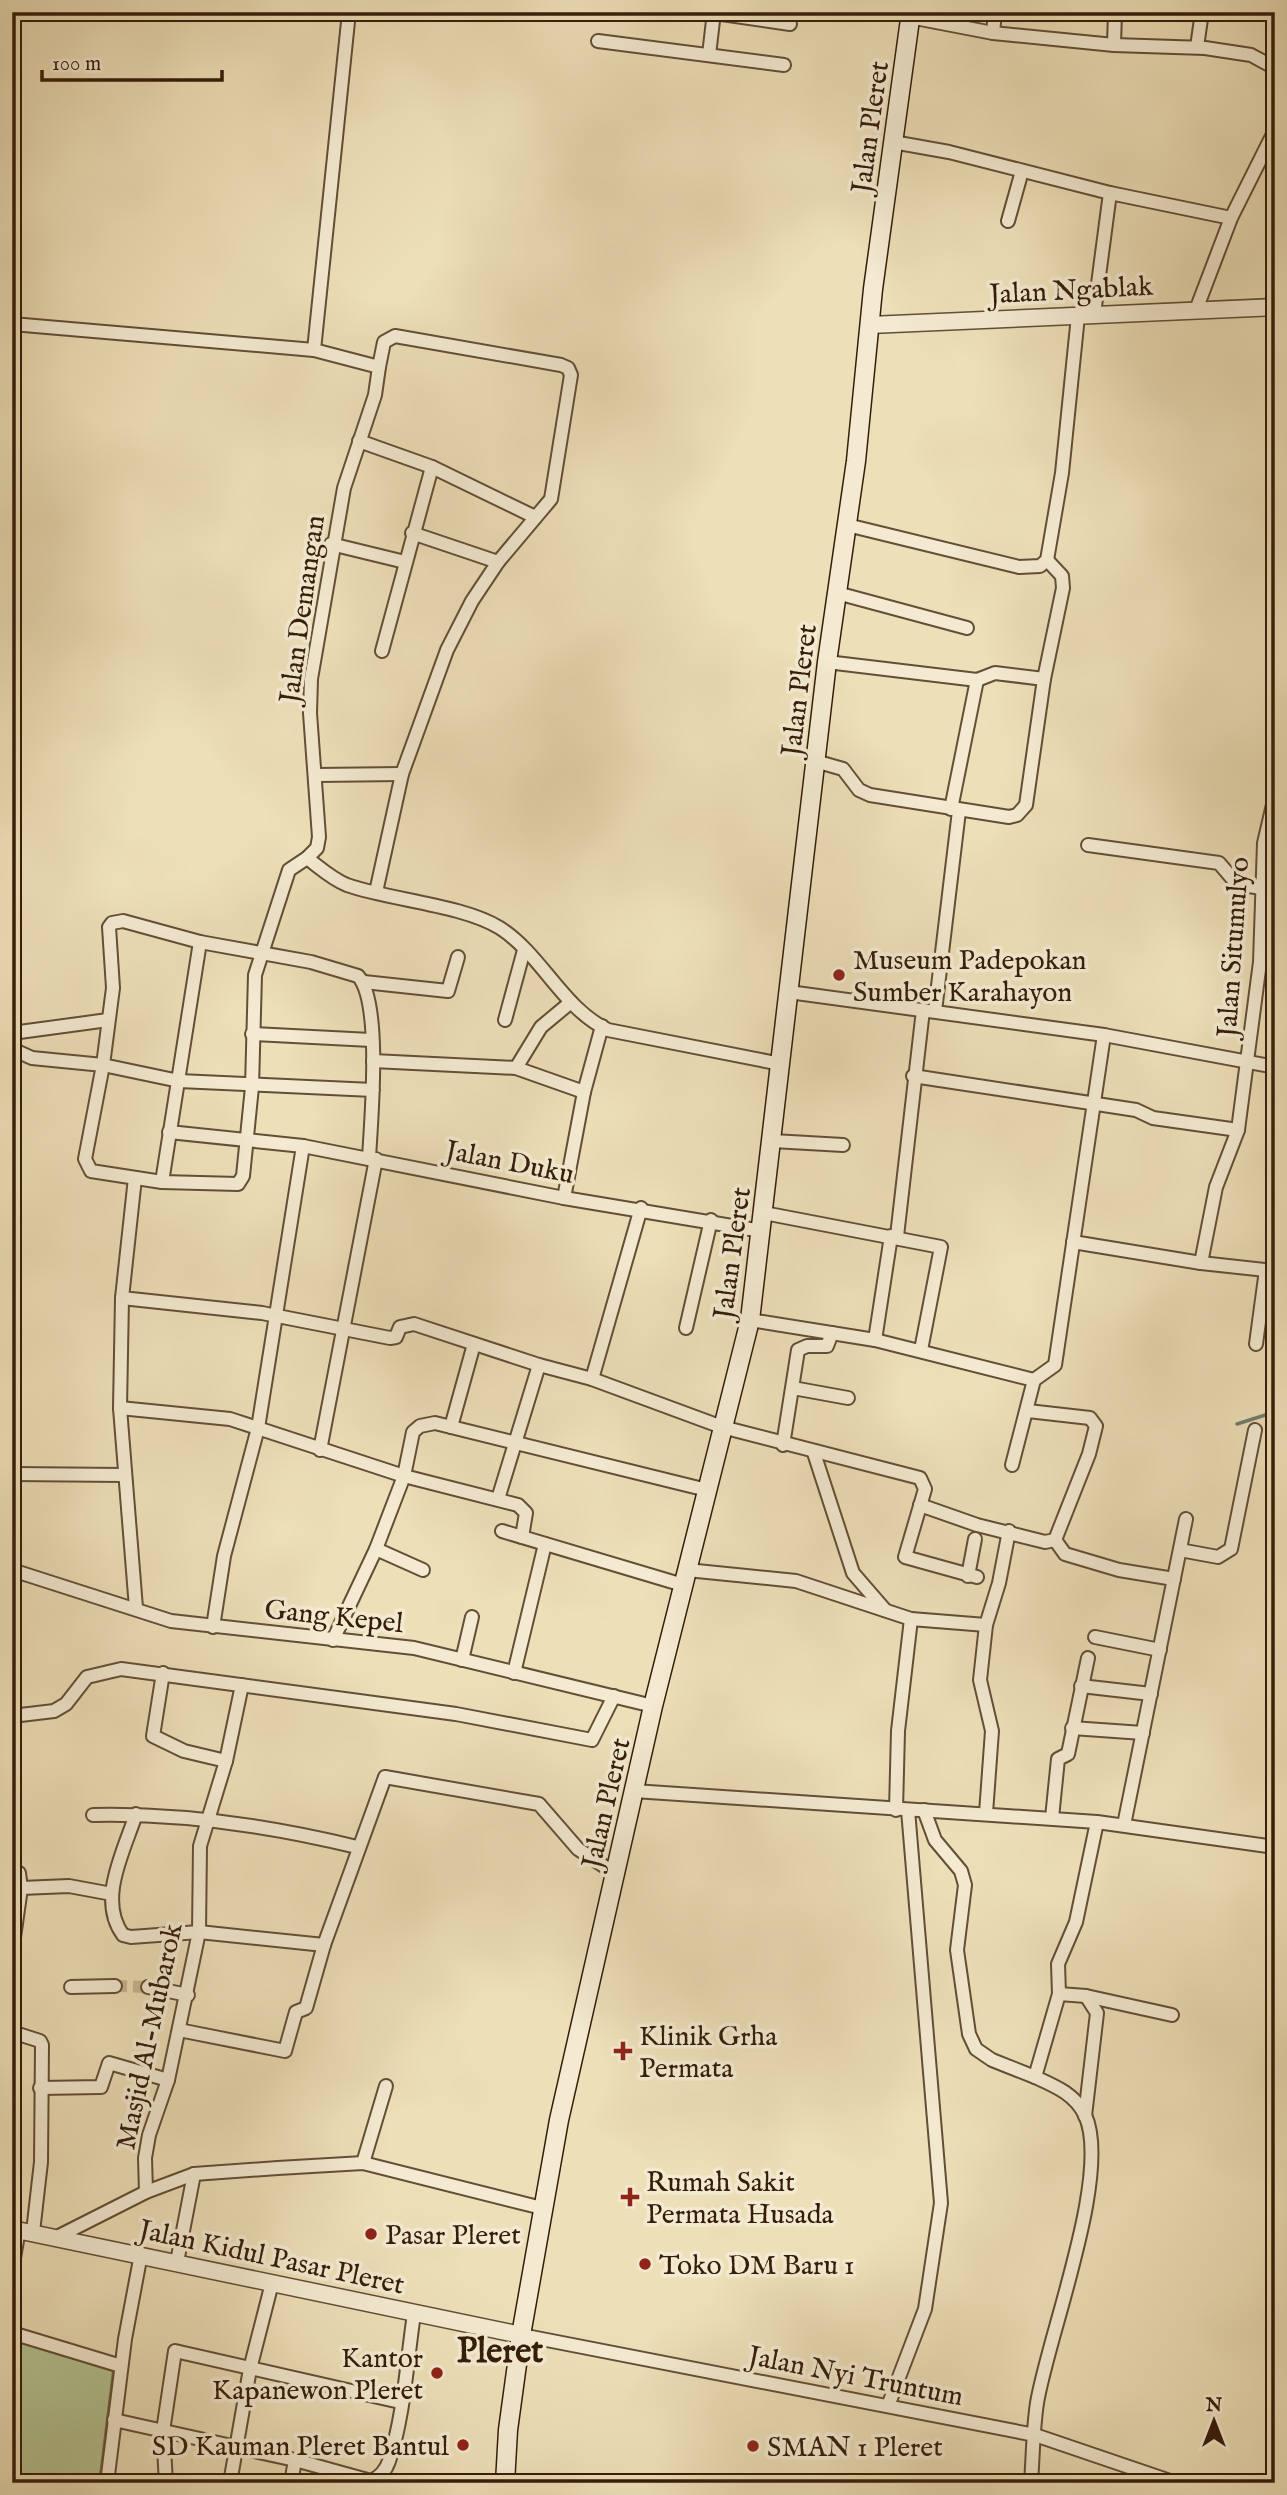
<svg xmlns="http://www.w3.org/2000/svg" width="1287" height="2495" viewBox="0 0 1287 2495" font-family="'IM FELL English',serif">
<style>
.pitch{fill:#b4c392;stroke:#74704e;stroke-width:2}
.lines{fill:none;stroke-linecap:round;stroke-linejoin:round}
.stream{stroke:#717c6f;stroke-width:3.5}
.minor-tunnel{stroke:#c8b895;stroke-width:12;stroke-dasharray:12 6;stroke-linecap:butt}
.minor-casing{stroke:#634e36;stroke-width:16}
.tertiary-casing{stroke:#634e36;stroke-width:19}
.secondary-casing{stroke:#351d0a;stroke-width:21}
.minor{stroke:#f3ead1;stroke-width:12}
.tertiary{stroke:#f3ead1;stroke-width:16}
.secondary{stroke:#f3ead1;stroke-width:18}
.poi-dot{fill:#8f2418;stroke:#f3ead1;stroke-width:2.5}
.labels{text-anchor:middle;stroke-width:7;stroke-linejoin:round;paint-order:stroke}
.street-label{font-size:28px;fill:#351d0a;stroke:#f3ead1}
.poi-label{font-size:28px;fill:#351d0a;stroke:#f3ead1;text-anchor:start}
.district-label{font-size:35px;font-weight:bold;fill:#351d0a;stroke:#f3ead1}
</style>
<rect width="100%" height="100%" fill="#eddfb8"/>
<filter id="stains"><feTurbulence type="fractalNoise" baseFrequency=".00286" numOctaves="4"/><feColorMatrix values="0 0 0 0 .2 0 0 0 0 .09 0 0 0 0 .02 0 0 0 .5 -.17"/></filter>
<radialGradient id="worn" r=".72"><stop offset=".6" stop-color="#630" stop-opacity="0"/><stop offset="1" stop-color="#630" stop-opacity=".3"/></radialGradient>
<polygon class="pitch" points="12,2340 113,2371 99,2483 12,2483"/>
<g class="lines">
<polyline class="stream" points="1237,1424 1275,1412"/>
<polyline class="minor-tunnel" points="115,1986 148,1987"/>
<defs>
<g id="minor">
<path d="M349 12 314 350 379 367 375 395 344 488 311 679 310 713 319 837 317 848 307 858C319 867 332 879 347 885 390 900 463 905 500 928 542 955 562 1008 608 1030L781 1064"/>
<polyline points="708,12 790,24"/>
<polyline points="910,17 993,33 1114,45 1205,48 1251,55 1275,68"/>
<polyline points="993,33 995,12"/>
<polyline points="598,41 784,65"/>
<polyline points="1114,45 1115,12"/>
<polyline points="1197,47 1202,12"/>
<polyline points="709,55 714,12"/>
<polyline points="893,142 949,152 1110,193 1231,218"/>
<polyline points="1008,221 1022,171"/>
<polyline points="1196,310 1231,218 1275,130"/>
<polyline points="1094,314 1110,193"/>
<polyline points="12,324 314,350"/>
<polyline points="359,441 432,467 533,516"/>
<polyline points="847,525 1019,567 1040,566 1047,560 1062,473 1078,316"/>
<polyline points="412,533 498,562"/>
<polyline points="331,544 405,562"/>
<polyline points="837,593 967,628"/>
<polyline points="382,651 432,467"/>
<polyline points="827,662 977,680 995,673 1044,679"/>
<polyline points="815,761 843,769 859,790 870,795 1009,817 1017,815 1026,805 1044,679 1063,588 1062,576 1047,560"/>
<polyline points="317,775 402,774"/>
<polyline points="951,809 977,680"/>
<polyline points="1088,845 1219,863 1237,884 1261,888"/>
<polyline points="376,892 402,774 447,650 472,601 498,562 551,499 571,375 568,368 561,365 395,336 384,342 379,367"/>
<polyline points="364,982 448,991 458,957"/>
<polyline points="789,992 1104,1035 1275,1067"/>
<polyline points="935,1011 959,811"/>
<polyline points="505,1020 524,950"/>
<polyline points="12,1033 108,1020"/>
<polyline points="252,1034 371,1040"/>
<polyline points="12,1049 32,1058 103,1065 85,1159 91,1171 162,1182 238,1184 243,1176 252,1087 255,975 289,870 307,858"/>
<polyline points="373,1061 516,1068 584,1092"/>
<polyline points="516,1068 541,1027 571,1002"/>
<polyline points="913,1076 1136,1110 1153,1118 1238,1130"/>
<polyline points="169,1132 303,1146 564,1198 762,1231"/>
<polyline points="773,1141 843,1145"/>
<path d="M369 1158C371 1121 382 1002 358 976L311 962 200 942 123 921 112 923 109 927 113 988 103 1065 179 1081 373 1090"/>
<polyline points="135,1178 122,1298 262,1313 390,1338 396,1337 400,1327 414,1324 539,1365"/>
<polyline points="162,1182 200,942"/>
<polyline points="564,1198 584,1092 602,1026"/>
<polyline points="764,1213 941,1247 921,1350"/>
<polyline points="897,1236 923,1010"/>
<polyline points="1073,1242 1201,1263 1275,1271"/>
<polyline points="1201,1263 1216,1187 1238,1130 1260,962 1264,843 1275,796"/>
<polyline points="122,1298 120,1408 136,1608"/>
<polyline points="750,1320 875,1340 1034,1380"/>
<polyline points="686,1328 711,1220"/>
<polyline points="875,1340 891,1236"/>
<polyline points="1256,1344 1266,1270"/>
<polyline points="592,1379 641,1208"/>
<polyline points="793,1388 848,1398"/>
<polyline points="120,1408 230,1419 404,1476 518,1505 526,1513 522,1537"/>
<polyline points="451,1427 474,1344"/>
<polyline points="783,1445 798,1350 807,1346 827,1346 832,1333"/>
<polyline points="320,1450 376,1159"/>
<polyline points="814,1453 853,1573 885,1610"/>
<polyline points="1012,1465 1034,1380 1055,1365 1104,1035"/>
<polyline points="12,1474 123,1475"/>
<polyline points="498,1499 539,1365 592,1379 722,1427 920,1478 925,1489 905,1557 977,1577"/>
<polyline points="920,1505 977,1525 1045,1542 1055,1540 1089,1454 1096,1426 1090,1418 1028,1411"/>
<polyline points="502,1531 683,1585"/>
<polyline points="1055,1540 1065,1554 1119,1570 1174,1579"/>
<polyline points="376,1549 423,1570"/>
<polyline points="1180,1550 1218,1557 1231,1549 1255,1430"/>
<polyline points="12,1570 171,1621 414,1648 653,1706"/>
<polyline points="687,1570 796,1581 911,1619"/>
<polyline points="968,1576 975,1539"/>
<polyline points="213,1627 224,1556 258,1428 303,1146"/>
<polyline points="1095,1637 1160,1650"/>
<polyline points="333,1640 376,1549 404,1476 413,1432 420,1426 435,1423 707,1490"/>
<polyline points="462,1660 472,1617"/>
<polyline points="163,1673 153,1736 184,1751 226,1761"/>
<polyline points="514,1673 545,1544"/>
<polyline points="1081,1686 1151,1694"/>
<polyline points="12,1716 54,1711 66,1704 87,1677 121,1669 456,1714 592,1740 614,1696"/>
<polyline points="1072,1728 1143,1733"/>
<polyline points="634,1791 1097,1822 1275,1847"/>
<polyline points="896,1810 898,1731 911,1619 986,1625"/>
<polyline points="924,1810 935,1840 961,1871 965,1885 957,1950 969,2034 976,2049 992,2060 1035,2077"/>
<polyline points="986,1813 992,1731 980,1680 986,1625 999,1583 1009,1531"/>
<path d="M136 1814C124 1851 97 1900 123 1935L131 1937 199 1932 324 1945 385 1777 539 1804 578 1849 616 1874"/>
<path d="M93 1815C182 1813 271 1826 357 1847"/>
<polyline points="1052,1818 1058,1759 1068,1754 1088,1658"/>
<polyline points="1124,1825 1186,1519"/>
<polyline points="12,1870 19,1873 21,1888 12,1952"/>
<polyline points="21,1888 69,1886 112,1894"/>
<polyline points="71,1987 115,1986"/>
<polyline points="148,1987 188,1995"/>
<polyline points="1059,1994 1086,1996 1172,2015"/>
<polyline points="179,2030 285,2051 296,2012 306,2008 324,1945"/>
<polyline points="12,2032 40,2041 42,2045 41,2162 33,2232"/>
<polyline points="40,2088 101,2087 109,2063 168,2080"/>
<polyline points="1085,2116 1097,2013 1086,1996"/>
<polyline points="363,2163 386,2086"/>
<polyline points="146,2192 145,2158 149,2135 168,2080 199,1932 200,1846 226,1761 242,1685"/>
<polyline points="59,2236 146,2192 194,2174 278,2168 363,2163 542,2208"/>
<polyline points="177,2262 194,2174"/>
<polyline points="12,2270 19,2229"/>
<polyline points="12,2333 121,2366"/>
<polyline points="521,2335 1035,2435 1176,2483"/>
<polyline points="888,2406 925,2309 941,2203 908,1810"/>
<path d="M114 2420 295 2460 371 2481C380 2477 386 2470 389 2461 404 2417 407 2360 414 2314"/>
<polyline points="107,2483 125,2339 141,2254"/>
<polyline points="166,2483 163,2431 175,2351 400,2402"/>
<polyline points="230,2483 250,2369 272,2283"/>
<polyline points="291,2483 295,2460"/>
<path d="M1031 2483C1033 2456 1033 2429 1037 2403 1048 2336 1112 2173 1085 2115 1075 2094 1055 2086 1035 2077L1059 1994 1058 1964 1076 1922 1097 1822"/>
</g>
<g id="tertiary">
<polyline points="870,325 1275,307"/>
<polyline points="12,2229 521,2335"/>
</g>
<polyline id="secondary" points="505,2483 508,2430 521,2335 559,2120 653,1706 750,1320 827,662 856,461 873,289 911,12"/>
</defs>
<use href="#minor" class="minor-casing"/>
<use href="#tertiary" class="tertiary-casing"/>
<use href="#secondary" class="secondary-casing"/>
<use href="#minor" class="minor"/>
<use href="#tertiary" class="tertiary"/>
<use href="#secondary" class="secondary"/>
</g>
<g class="poi-dot">
<circle cx="839" cy="975" r="7"/>
<path d="M619.5 2040.5h7v7h7v7h-7v7h-7v-7h-7v-7h7z"/>
<path d="M626.5 2186.5h7v7h7v7h-7v7h-7v-7h-7v-7h7z"/>
<circle cx="371" cy="2234" r="7"/>
<circle cx="645" cy="2264" r="7"/>
<circle cx="437" cy="2373" r="7"/>
<circle cx="463" cy="2445" r="7"/>
<circle cx="753" cy="2446" r="7"/>
</g>
<g class="labels">
<g class="street-label">
<text transform="translate(869 127) rotate(-82)" y="10">Jalan Pleret</text>
<text transform="translate(1071 289) rotate(-3)" y="10">Jalan Ngablak</text>
<text transform="translate(301 609) rotate(-82)" y="10">Jalan Demangan</text>
<text transform="translate(798 690) rotate(-83)" y="10">Jalan Pleret</text>
<text transform="translate(1232 947) rotate(-86)" y="10">Jalan Situmulyo</text>
<text transform="translate(510 1161) rotate(11)" y="10">Jalan Duku</text>
<text transform="translate(731 1253) rotate(-82)" y="10">Jalan Pleret</text>
<text transform="translate(334 1615) rotate(6)" y="10">Gang Kepel</text>
<text transform="translate(605 1803) rotate(-77)" y="10">Jalan Pleret</text>
<text transform="translate(148 2036) rotate(-78)" y="10">Masjid Al-Mubarok</text>
<text transform="translate(272 2256) rotate(12)" y="10">Jalan Kidul Pasar Pleret</text>
<text transform="translate(856 2375) rotate(11)" y="10">Jalan Nyi Truntum</text>
</g>
<g class="poi-label">
<text x="853" y="969">Museum Padepokan<tspan x="853" dy="32">Sumber Karahayon</tspan></text>
<text x="639" y="2045">Klinik Grha<tspan x="639" dy="32">Permata</tspan></text>
<text x="646" y="2191">Rumah Sakit<tspan x="646" dy="32">Permata Husada</tspan></text>
<text x="385" y="2244">Pasar Pleret</text>
<text x="659" y="2274">Toko DM Baru 1</text>
<text x="423" y="2367" text-anchor="end">Kantor<tspan x="423" dy="32">Kapanewon Pleret</tspan></text>
<text x="449" y="2455" text-anchor="end">SD Kauman Pleret Bantul</text>
<text x="767" y="2456">SMAN 1 Pleret</text>
</g>
<g class="district-label">
<text x="500" y="2362">Pleret</text>
</g>
</g>
<rect width="1287" height="2495" fill="none" stroke="#eddfb8" stroke-width="42"/>
<rect x="14" y="14" width="1259" height="2467" fill="none" stroke="#351d0a" stroke-width="3.5"/>
<rect x="21" y="21" width="1245" height="2453" fill="none" stroke="#351d0a" stroke-width="2"/>
<g transform="translate(1214 2421)" stroke="#f3ead1" stroke-width="5" paint-order="stroke">
<path d="M0-5L12 26L0 18L-12 26Z" fill="#351d0a"/>
<text y="-10" font-size="19" font-weight="bold" text-anchor="middle" fill="#351d0a">N</text>
</g>
<path d="M42 70v10h180v-10" fill="none" stroke="#351d0a" stroke-width="3.5"/>
<text x="52" y="70" font-size="21" fill="#351d0a" stroke="#f3ead1" stroke-width="5" paint-order="stroke">100 m</text>
<rect width="100%" height="100%" filter="url(#stains)"/>
<rect width="100%" height="100%" fill="url(#worn)"/>
</svg>
